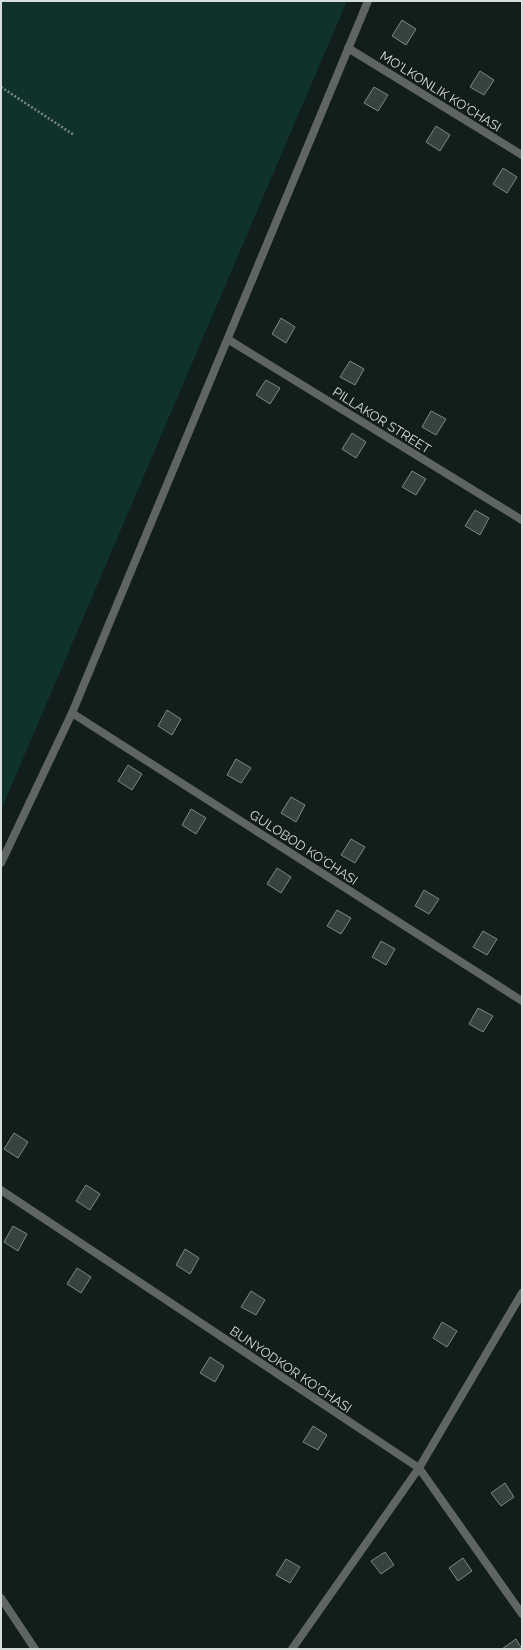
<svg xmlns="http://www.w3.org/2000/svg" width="523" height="1650" viewBox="0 0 523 1650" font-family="Raleway,sans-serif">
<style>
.green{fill:#0f322d}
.building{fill:#364341;stroke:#7a8986}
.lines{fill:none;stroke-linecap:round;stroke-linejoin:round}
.path{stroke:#7b8583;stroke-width:2.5;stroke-dasharray:2 2;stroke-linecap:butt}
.street{stroke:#5f6564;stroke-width:8}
.labels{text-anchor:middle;stroke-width:3;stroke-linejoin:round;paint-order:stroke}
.street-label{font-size:13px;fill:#d7dfdd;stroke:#121e1c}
</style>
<rect width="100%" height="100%" fill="#121e1c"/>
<polygon class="green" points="1,1 347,1 1,810"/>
<g class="building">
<polygon points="402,20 416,29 406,45 392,36"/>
<polygon points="480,71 494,80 484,95 470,87"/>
<polygon points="374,87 388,95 378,111 364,103"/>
<polygon points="436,126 450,135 440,151 426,142"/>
<polygon points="503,168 517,177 507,193 493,184"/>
<polygon points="281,318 295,327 286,343 272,334"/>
<polygon points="350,361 364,369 355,385 340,377"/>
<polygon points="266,380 280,388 270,404 256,395"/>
<polygon points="431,411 446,419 436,435 422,427"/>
<polygon points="352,433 366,442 356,458 342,449"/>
<polygon points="412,471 426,479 416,495 402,487"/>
<polygon points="475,510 489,518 480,535 465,526"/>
<polygon points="167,710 181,719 172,735 158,726"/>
<polygon points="236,759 251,768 241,783 227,775"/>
<polygon points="128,765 142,774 132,790 118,781"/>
<polygon points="291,797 305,805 296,822 281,813"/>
<polygon points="191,809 206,818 196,834 182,825"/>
<polygon points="351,839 365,847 355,863 341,855"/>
<polygon points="277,868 291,877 281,893 267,884"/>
<polygon points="424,890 439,899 429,914 415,906"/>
<polygon points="337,910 351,918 341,934 327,926"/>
<polygon points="483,931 497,939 487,955 473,947"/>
<polygon points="381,941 395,949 386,965 372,957"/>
<polygon points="478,1008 493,1016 483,1032 469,1024"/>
<polygon points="14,1133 28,1142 18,1158 4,1149"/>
<polygon points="86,1185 100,1194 90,1210 76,1201"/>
<polygon points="13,1226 27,1234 18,1251 4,1242"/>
<polygon points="185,1249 199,1258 190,1274 176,1265"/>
<polygon points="77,1268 91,1277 81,1293 67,1284"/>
<polygon points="251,1291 265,1300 256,1315 241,1307"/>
<polygon points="442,1322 457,1331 447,1347 433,1338"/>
<polygon points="210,1357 224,1366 215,1382 200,1373"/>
<polygon points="313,1426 327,1435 318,1450 303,1442"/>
<polygon points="505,1483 514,1497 501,1506 491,1493"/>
<polygon points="385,1552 394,1565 381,1574 371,1561"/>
<polygon points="463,1558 472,1571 458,1581 449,1568"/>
<polygon points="286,1559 300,1567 290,1583 276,1575"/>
<polygon points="516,1639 522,1649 502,1649"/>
</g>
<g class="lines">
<polyline class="path" points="1,87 74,135"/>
<g class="street">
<polyline points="348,48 522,155"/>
<polyline points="229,340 522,520"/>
<polyline points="72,713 522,1001"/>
<polyline points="1,863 72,713 368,1"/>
<polyline points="1,1190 419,1468 522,1614"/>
<polyline points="1,1598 35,1649"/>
<polyline points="292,1649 419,1468 522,1293"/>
</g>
</g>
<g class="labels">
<g class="street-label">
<text transform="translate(441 91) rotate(32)" y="5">MO'LKONLIK KO'CHASI</text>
<text transform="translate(382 420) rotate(32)" y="5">PILLAKOR STREET</text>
<text transform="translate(304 847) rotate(33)" y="5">GULOBOD KO'CHASI</text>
<text transform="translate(291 1369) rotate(34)" y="5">BUNYODKOR KO'CHASI</text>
</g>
</g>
<rect width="523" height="1650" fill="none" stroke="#d7dfdd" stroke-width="4"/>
</svg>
